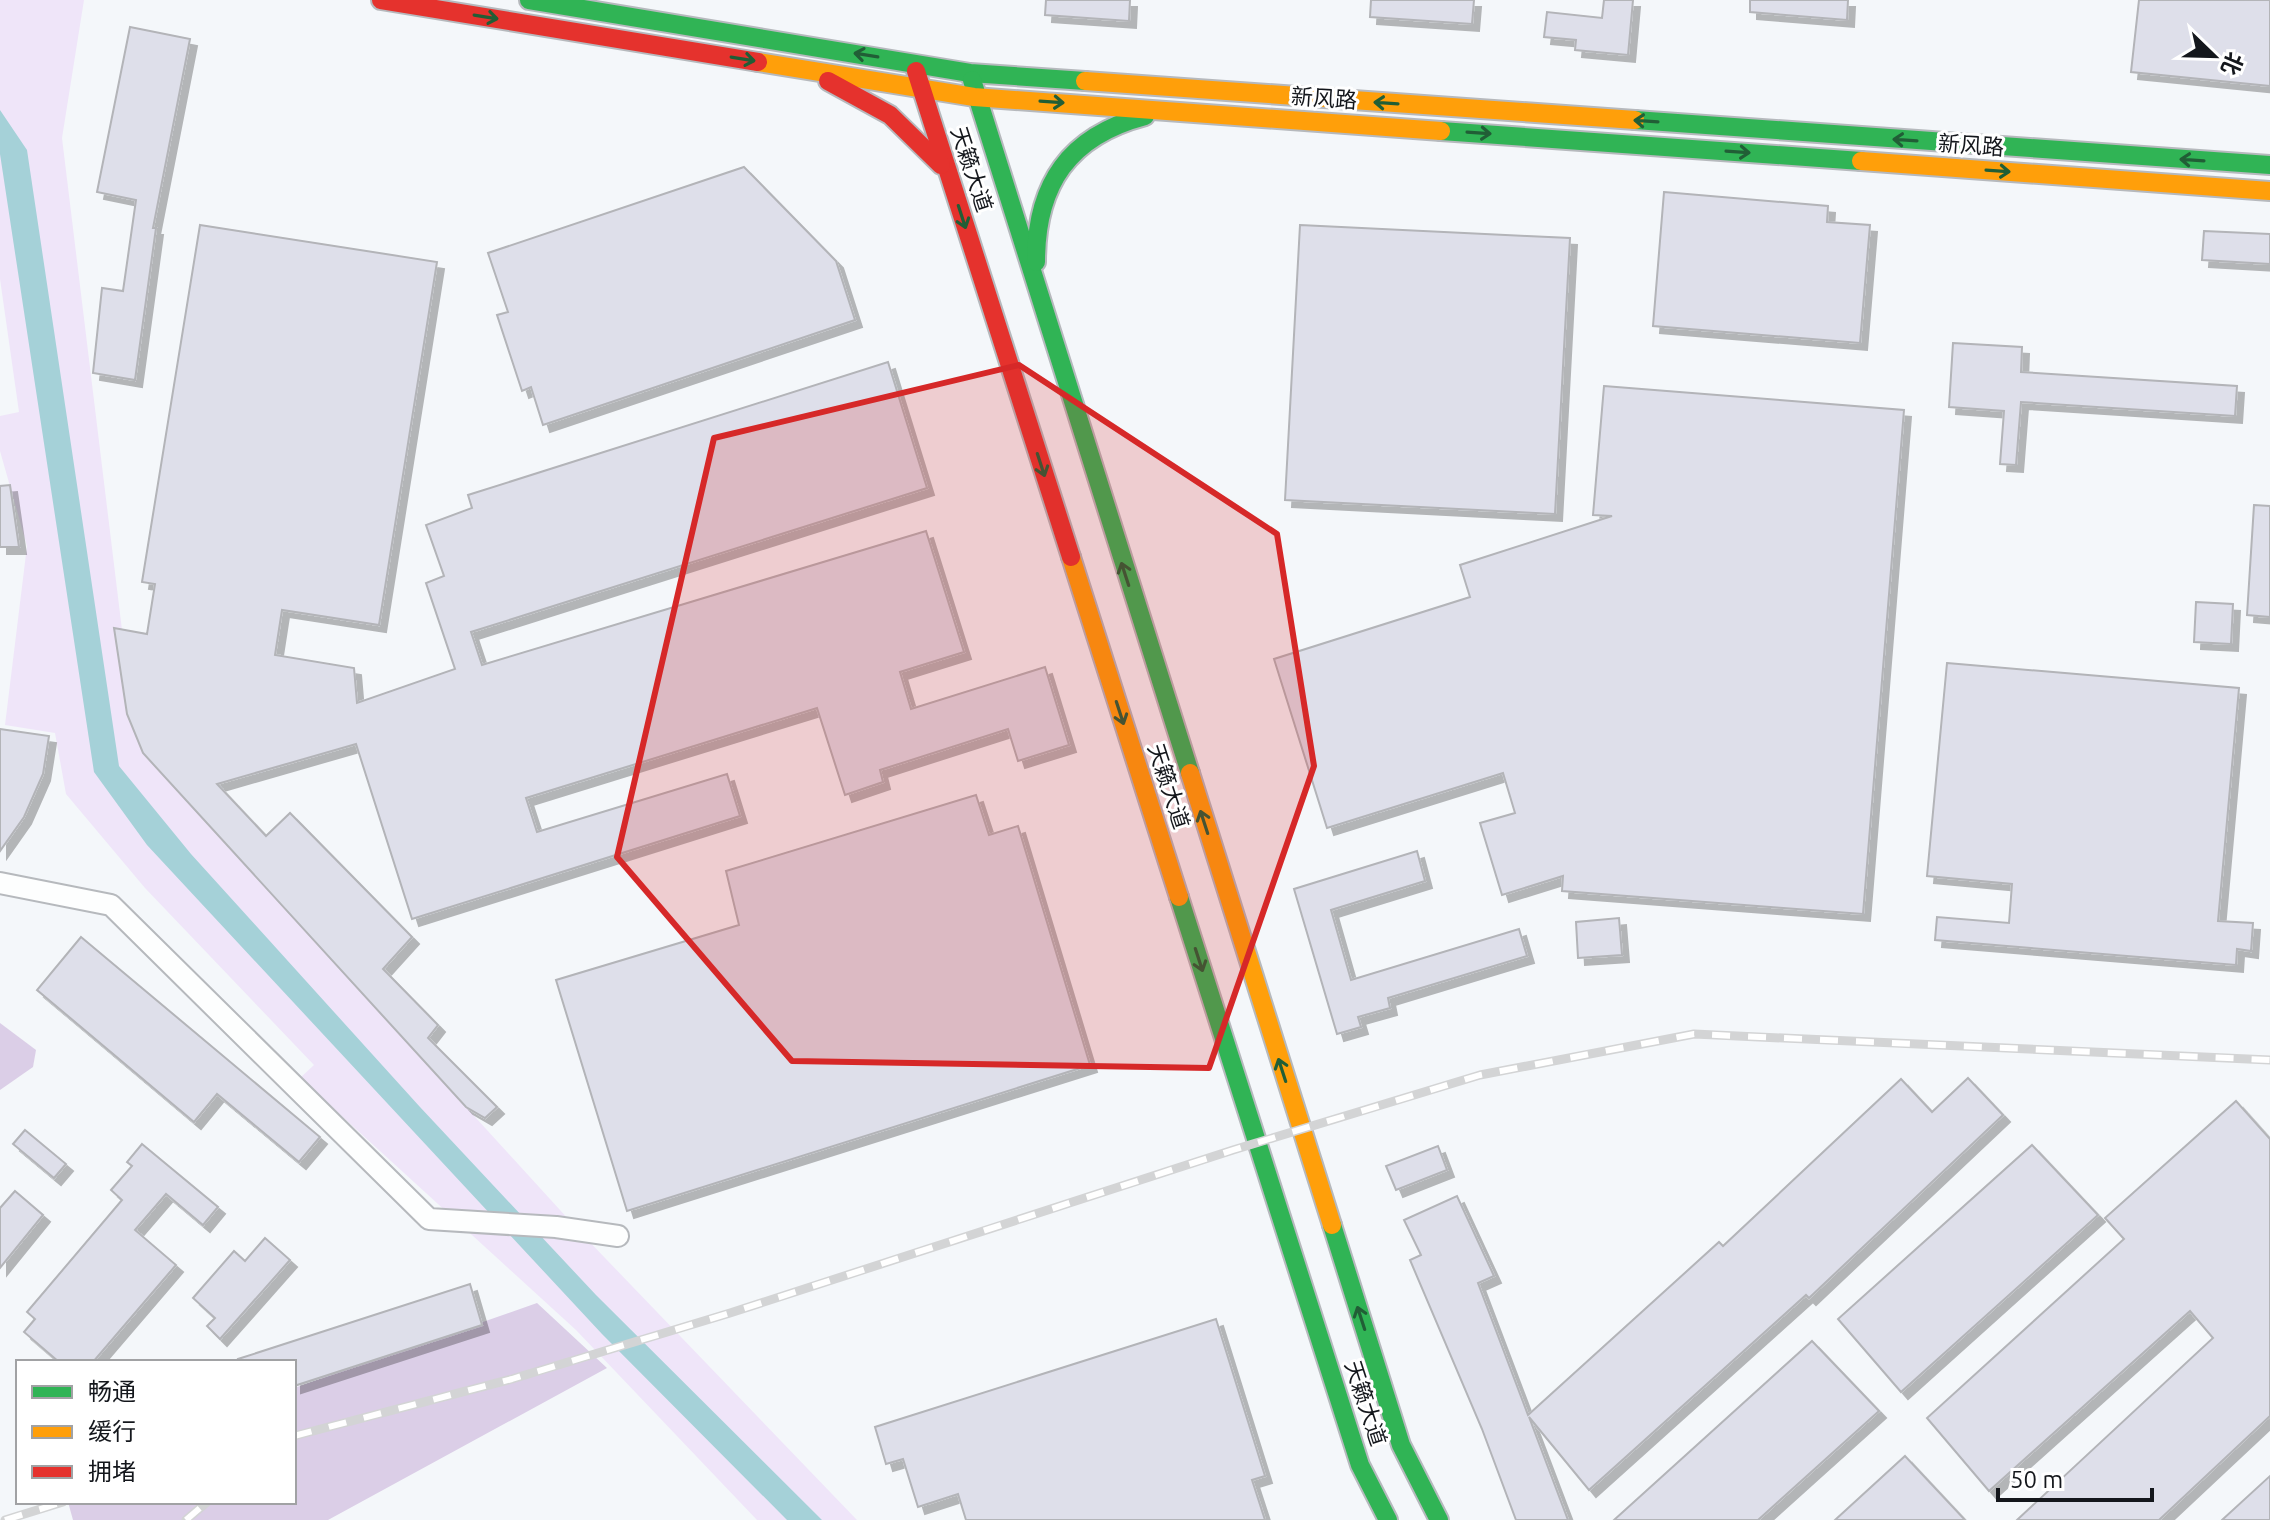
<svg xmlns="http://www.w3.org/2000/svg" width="2270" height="1520" viewBox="0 0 2270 1520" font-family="Ubuntu,'Noto Sans SC',sans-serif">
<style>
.green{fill:#efe5f9}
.forest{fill:#dbcee7}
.water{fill:#a5d1d8}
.building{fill:#dedfea;stroke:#b3b4b8;stroke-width:2;filter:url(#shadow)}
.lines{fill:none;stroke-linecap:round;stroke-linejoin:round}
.street-casing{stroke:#b6b9bd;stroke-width:24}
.fast-casing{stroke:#b6b9bd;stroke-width:22}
.slow-casing{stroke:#b6b9bd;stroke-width:22}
.jam-casing{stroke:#b6b9bd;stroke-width:22}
.street{stroke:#fdfefe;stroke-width:20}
.fast{stroke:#30b455;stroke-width:18}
.slow{stroke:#ff9f0a;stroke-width:18}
.jam{stroke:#e5322d;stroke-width:18}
.rail-casing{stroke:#d3d4d5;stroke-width:9}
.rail{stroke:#fff;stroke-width:6;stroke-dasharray:18;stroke-linecap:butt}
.oneway{stroke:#215e36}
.marked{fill:#d62828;fill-opacity:0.2;stroke:#d62828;stroke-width:6;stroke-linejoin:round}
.labels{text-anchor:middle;stroke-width:6;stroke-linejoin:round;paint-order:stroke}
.street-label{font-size:22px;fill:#14171c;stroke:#fff}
</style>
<defs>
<filter id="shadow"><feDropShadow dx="7" dy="7" stdDeviation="0" flood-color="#0004"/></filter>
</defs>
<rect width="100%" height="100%" fill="#f4f7fa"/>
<polygon class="green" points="0,0 84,0 62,138 122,630 115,631 127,714 143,753 581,1233 857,1520 757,1520 576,1330 300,1078 314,1065 145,888 66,794 55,733 5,725 27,546 0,451 0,416 19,412 0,279"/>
<g class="forest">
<polygon points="0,1023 36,1050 33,1067 0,1090"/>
<polygon points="537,1303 607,1368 328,1520 73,1520 68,1502 294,1502 294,1388"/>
</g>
<polygon class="water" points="0,110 27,150 119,766 191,854 420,1107 596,1295 822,1520 787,1520 602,1334 147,845 94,772 0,154"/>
<g class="building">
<polygon points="1046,0 1130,0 1129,21 1045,15"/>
<polygon points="1371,0 1474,0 1472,24 1370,17"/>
<polygon points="1604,0 1633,0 1628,55 1575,50 1576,40 1544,37 1547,12 1602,18"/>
<polygon points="1750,0 1848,0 1847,20 1750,12"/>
<polygon points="2139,0 2270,0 2270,86 2131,72"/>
<polygon points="130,27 190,39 153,228 156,228 135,380 93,373 102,288 123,291 136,200 97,192"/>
<polygon points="744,167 836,261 855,320 543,425 531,387 522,391 497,315 508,312 488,253"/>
<polygon points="1664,192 1828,206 1827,222 1870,225 1860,343 1653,326"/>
<polygon points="200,225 437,262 379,625 282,610 275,655 354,668 357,703 455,669 426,583 444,576 426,525 472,508 468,495 888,362 927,488 471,632 482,665 926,531 964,652 900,672 911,709 1045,667 1069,745 1018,761 1008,729 880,770 883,782 845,795 817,708 526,798 537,832 727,774 740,816 412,919 356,744 217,784 266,836 290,813 412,937 383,969 438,1025 428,1038 497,1107 485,1118 466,1107 143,753 127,714 114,628 147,634 155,584 142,582"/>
<polygon points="1300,225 1570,238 1555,514 1285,500"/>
<polygon points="2204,231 2270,234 2270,264 2202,260"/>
<polygon points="1953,343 2022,347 2021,372 2237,386 2235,416 2021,402 2016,465 2000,464 2004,411 1949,407"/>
<polygon points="1604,386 1904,410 1863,914 1562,891 1563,876 1502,895 1480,823 1515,813 1503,773 1327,828 1274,659 1470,597 1460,565 1612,516 1593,515"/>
<polygon points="10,485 19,547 0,547 0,486"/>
<polygon points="2254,505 2270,506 2270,617 2247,615"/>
<polygon points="2196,602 2233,604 2231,644 2194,642"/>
<polygon points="1947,663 2239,688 2218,921 2253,923 2251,951 2237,949 2236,965 1935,940 1937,917 2009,923 2012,884 1927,876"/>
<polygon points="0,729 49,736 43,774 24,817 0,851"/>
<polygon points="976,795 989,835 1018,826 1090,1065 627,1211 556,980 739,925 726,871"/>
<polygon points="1417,851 1425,881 1331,910 1351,980 1519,929 1527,956 1388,998 1390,1008 1358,1017 1361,1027 1337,1034 1294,889"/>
<polygon points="1619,918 1622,955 1578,958 1576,922"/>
<polygon points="81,937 320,1137 299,1162 217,1094 194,1122 37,990"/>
<polygon points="1968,1078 2003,1115 1809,1298 1806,1295 1589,1490 1529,1417 1568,1520 1516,1520 1482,1429 1410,1260 1421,1255 1404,1220 1457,1196 1494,1276 1478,1283 1528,1415 1719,1242 1723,1246 1901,1079 1932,1112"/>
<polygon points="2236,1101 2270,1139 2270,1416 2159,1520 2017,1520 2213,1338 2190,1311 1989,1491 1927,1418 2124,1239 2105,1218"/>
<polygon points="25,1130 66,1164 54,1178 13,1144"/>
<polygon points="142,1144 218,1207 203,1225 166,1194 135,1230 176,1265 93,1362 59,1362 24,1332 35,1319 27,1312 122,1200 111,1190 132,1166 127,1162"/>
<polygon points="2032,1145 2098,1215 1901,1392 1838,1319"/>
<polygon points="1438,1146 1447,1170 1396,1190 1386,1166"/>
<polygon points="15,1191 43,1215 0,1268 0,1208"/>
<polygon points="265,1238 290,1260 220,1339 207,1326 215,1318 193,1298 234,1251 245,1261"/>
<polygon points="470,1284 482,1325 294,1386 294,1362 239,1362 238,1359"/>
<polygon points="1216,1319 1265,1476 1252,1480 1265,1520 966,1520 958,1494 918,1507 903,1459 886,1464 875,1427"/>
<polygon points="1812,1341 1879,1411 1758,1520 1614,1520"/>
<polygon points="1905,1456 1965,1520 1835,1520"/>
<polygon points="2270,1476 2270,1520 2222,1520"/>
</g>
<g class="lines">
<defs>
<polyline id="street" points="0,883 111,905 429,1219 556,1227 618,1236"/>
<g id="fast">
<polyline points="529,0 970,73 1085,81"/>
<polyline points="972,80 1190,773"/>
<polyline points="1635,120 2270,165"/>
<polyline points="1441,131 1861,161"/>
<path d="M1036 262C1036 184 1069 136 1145 116"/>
<polyline points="1179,897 1360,1465 1388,1520"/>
<polyline points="1332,1225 1401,1445 1439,1520"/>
</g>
<g id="slow">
<polyline points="758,62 974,97 1441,131"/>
<polyline points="1085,81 1635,120"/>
<polyline points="1861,161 2270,191"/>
<polyline points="1071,557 1179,897"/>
<polyline points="1190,773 1332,1225"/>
</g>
<g id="jam">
<polyline points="381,0 758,62"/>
<polyline points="916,71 1071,557"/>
<polyline points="828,81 890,115 941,165"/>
</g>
</defs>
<use href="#street" class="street-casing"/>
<use href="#fast" class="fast-casing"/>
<use href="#slow" class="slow-casing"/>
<use href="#jam" class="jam-casing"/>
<use href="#street" class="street"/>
<use href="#fast" class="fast"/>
<use href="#slow" class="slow"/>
<use href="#jam" class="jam"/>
<defs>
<g id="rail">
<polyline points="294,1436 512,1379 730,1313 1233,1150 1480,1075 1694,1034 2270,1060"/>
<polyline points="5,1520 63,1502"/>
<polyline points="186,1520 207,1502"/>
</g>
</defs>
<use href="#rail" class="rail-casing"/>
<use href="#rail" class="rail"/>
</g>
<defs><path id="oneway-shaft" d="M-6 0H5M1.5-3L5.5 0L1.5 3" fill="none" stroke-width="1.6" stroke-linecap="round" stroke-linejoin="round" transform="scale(2)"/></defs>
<g class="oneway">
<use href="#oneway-shaft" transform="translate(486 17) rotate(9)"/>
<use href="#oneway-shaft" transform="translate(866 55) rotate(-171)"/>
<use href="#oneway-shaft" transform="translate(743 59) rotate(9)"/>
<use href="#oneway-shaft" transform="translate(1052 102) rotate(4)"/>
<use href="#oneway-shaft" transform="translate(1386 103) rotate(-176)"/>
<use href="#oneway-shaft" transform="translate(1646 121) rotate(-176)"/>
<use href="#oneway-shaft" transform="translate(1479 133) rotate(4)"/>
<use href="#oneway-shaft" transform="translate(1905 140) rotate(-176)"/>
<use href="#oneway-shaft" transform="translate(1738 152) rotate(4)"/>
<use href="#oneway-shaft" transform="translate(2192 160) rotate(-176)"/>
<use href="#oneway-shaft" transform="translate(1998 171) rotate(4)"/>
<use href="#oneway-shaft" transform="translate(962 217) rotate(72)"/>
<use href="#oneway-shaft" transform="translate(1041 465) rotate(72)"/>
<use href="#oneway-shaft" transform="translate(1125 574) rotate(-108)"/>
<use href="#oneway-shaft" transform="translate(1120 713) rotate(72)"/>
<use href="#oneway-shaft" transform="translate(1204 822) rotate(-108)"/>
<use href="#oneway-shaft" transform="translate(1199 960) rotate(72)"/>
<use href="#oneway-shaft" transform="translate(1282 1070) rotate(-108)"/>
<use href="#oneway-shaft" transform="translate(1361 1318) rotate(-108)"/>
</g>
<path class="marked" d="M1019 365 1277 534 1314 766 1209 1068 792 1061 617 857 714 438Z"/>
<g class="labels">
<g class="street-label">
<text transform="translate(1324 98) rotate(4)" y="8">新风路</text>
<text transform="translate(1971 145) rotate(4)" y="8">新风路</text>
<text transform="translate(972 169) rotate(72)" y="8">天籁大道</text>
<text transform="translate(1169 786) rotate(72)" y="8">天籁大道</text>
<text transform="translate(1366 1403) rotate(72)" y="8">天籁大道</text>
</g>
</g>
<rect x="16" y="1360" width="280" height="144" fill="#ffffff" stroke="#a1a2a4" stroke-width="2"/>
<rect x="32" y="1386" width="40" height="12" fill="#30b455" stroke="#a1a2a4" stroke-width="2"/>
<text x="88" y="1400" font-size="24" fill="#14171c">畅通</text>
<rect x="32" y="1426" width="40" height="12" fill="#ff9f0a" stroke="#a1a2a4" stroke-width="2"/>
<text x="88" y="1440" font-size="24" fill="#14171c">缓行</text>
<rect x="32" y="1466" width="40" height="12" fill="#e5322d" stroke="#a1a2a4" stroke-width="2"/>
<text x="88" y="1480" font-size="24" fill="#14171c">拥堵</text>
<g transform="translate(2214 56) rotate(113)" stroke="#ffffff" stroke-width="6" paint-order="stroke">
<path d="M0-6L14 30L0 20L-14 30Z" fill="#14171c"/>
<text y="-12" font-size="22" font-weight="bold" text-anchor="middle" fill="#14171c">北</text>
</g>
<path d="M1998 1488v12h154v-12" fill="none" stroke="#14171c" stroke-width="4"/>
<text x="2010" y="1488" font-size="24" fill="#14171c" stroke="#ffffff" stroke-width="6" paint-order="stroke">50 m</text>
</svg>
